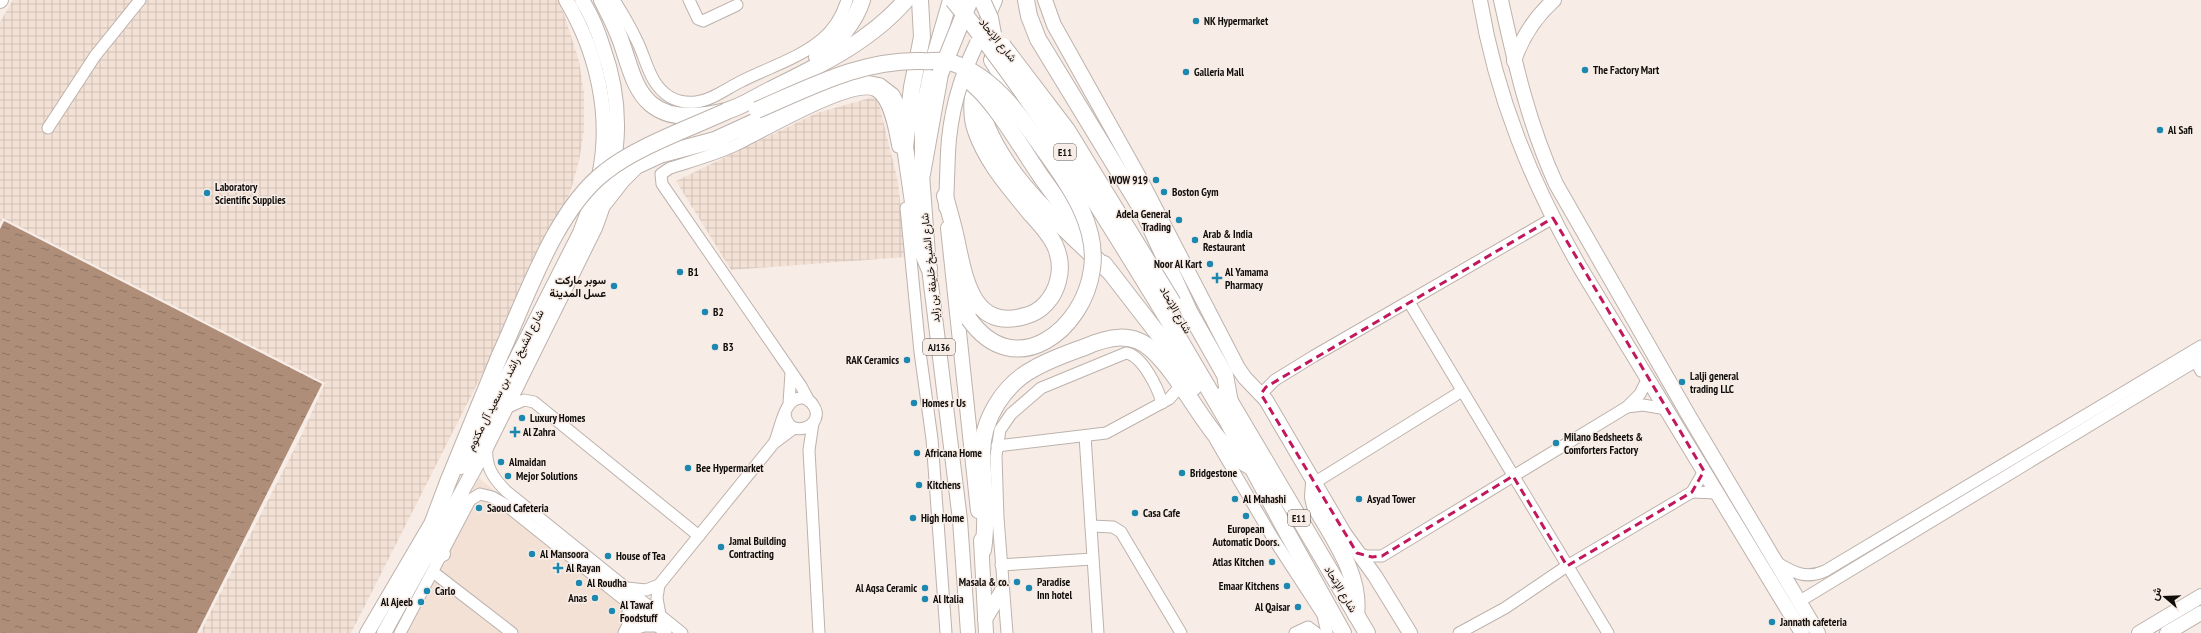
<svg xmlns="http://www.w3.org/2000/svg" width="2201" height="633" viewBox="0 0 2201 633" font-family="'PT Sans Narrow',Vazirmatn,sans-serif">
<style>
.built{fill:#f3e1d5}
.industrial{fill:url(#industrial-grid)}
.water{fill:url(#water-ripples)}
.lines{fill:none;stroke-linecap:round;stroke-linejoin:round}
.minor-casing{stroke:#bdb2ac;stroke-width:13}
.major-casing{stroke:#bdb2ac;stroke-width:16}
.highway-casing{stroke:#bdb2ac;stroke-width:18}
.minor{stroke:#fff;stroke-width:11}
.major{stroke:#fff;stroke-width:14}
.highway{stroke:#fff;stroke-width:16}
.major-bridge-casing{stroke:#bdb2ac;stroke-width:16;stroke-linecap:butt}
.highway-bridge-casing{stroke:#bdb2ac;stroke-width:18;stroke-linecap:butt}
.major-bridge{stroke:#fff;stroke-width:14}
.highway-bridge{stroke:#fff;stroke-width:16}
.marked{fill:none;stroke:#c2185b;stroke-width:3;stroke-dasharray:8 5;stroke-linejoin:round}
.poi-dot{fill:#1c88af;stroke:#f8ede6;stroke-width:1.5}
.labels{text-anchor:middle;stroke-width:3;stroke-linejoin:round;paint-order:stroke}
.shield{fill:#f8ede6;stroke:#56504d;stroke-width:1}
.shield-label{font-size:10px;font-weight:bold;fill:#100d0b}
.poi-label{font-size:11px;font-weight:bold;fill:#100d0b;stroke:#f8ede6;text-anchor:start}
.street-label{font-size:11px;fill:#100d0b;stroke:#f8ede6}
</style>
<defs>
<pattern id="industrial-grid" width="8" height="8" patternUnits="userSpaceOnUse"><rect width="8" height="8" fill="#f3e1d5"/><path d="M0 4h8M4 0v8" fill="none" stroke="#cfc0b6"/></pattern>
<pattern id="water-ripples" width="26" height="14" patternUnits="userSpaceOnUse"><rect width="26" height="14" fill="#af8e79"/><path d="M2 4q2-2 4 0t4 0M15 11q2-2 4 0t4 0" fill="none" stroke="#8d7261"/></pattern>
</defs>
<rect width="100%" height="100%" fill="#f8ede6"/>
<polygon class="built" points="479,478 671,633 396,633"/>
<g class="industrial">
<polygon points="13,0 559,0 560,2 579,61 584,93 584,130 579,161 570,193 546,248 351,633 200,633 302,434 325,383 3,218 0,223 0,22"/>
<polygon points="877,96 898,182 906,257 731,270 676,181 817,113"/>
</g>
<polygon class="water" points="4,221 322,384 197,633 0,633 0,229"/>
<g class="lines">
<defs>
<g id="minor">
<path d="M614 0C623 14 631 28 638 43 647 62 650 85 670 97 677 101 687 103 696 102 712 100 726 89 740 82 767 68 798 59 821 40 835 29 842 16 847 0"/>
<polyline points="689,0 698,19 703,21 737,5"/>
<polyline points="48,128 95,56 140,0"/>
<polyline points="906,208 920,352 932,439 946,633"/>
<polyline points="1409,302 1608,633"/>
<polyline points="2196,361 2201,371"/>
<polyline points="1261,394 1275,380 1314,356 1553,218"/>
<path d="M809 401 801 386 662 184 661 174 670 168C692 161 715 155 736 145 762 133 853 78 876 91 890 99 895 132 898 147"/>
<polyline points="789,403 791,373"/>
<polyline points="1627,407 1643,405 1666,409"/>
<polyline points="506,408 524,400 534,402 699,536"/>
<polyline points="813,423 809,450 819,633"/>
<polyline points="1085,436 1098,633"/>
<path d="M775 441C781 428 784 396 803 398 807 399 811 401 813 405 828 426 787 442 785 413"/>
<polyline points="1216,441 1271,535 1323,615 1327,633"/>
<polyline points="997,446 1106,433 1169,399 1177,390 1178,381"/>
<path d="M487 447C485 466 493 478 506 491L682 633"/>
<polyline points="1314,483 1462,391"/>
<polyline points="1692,492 1717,493"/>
<polyline points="1091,526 1113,527 1121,532 1181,633"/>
<polyline points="1357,553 1367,556 1382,556 1627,407 1640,394 1648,378"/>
<path d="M1776 562C1793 572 1805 580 1825 571L2201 346"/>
<polyline points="1001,565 1092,559"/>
<polyline points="433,572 512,633"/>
<polyline points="659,585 657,598 660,615"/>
<polyline points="627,588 646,590 659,585 774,443 794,428"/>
<polyline points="1800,601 2201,358"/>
<polyline points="625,632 644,626 657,626"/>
<polyline points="400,633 470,500 480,494 492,497 506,505 666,633"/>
<polyline points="624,633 628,625 628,603"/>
<path d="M1007 633 998 518 996 456 1000 430 1011 414 1041 388 1126 353C1142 355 1158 388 1162 403"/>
<polyline points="1295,633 1308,627 1316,633"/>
<polyline points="1459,633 1505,608 1567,566 1692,492 1704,471"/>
</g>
<g id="major">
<polyline points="950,0 935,52 925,99 922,123 922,174 929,268 960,520 968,633"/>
<polyline points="1045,0 1054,25 1139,177 1238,368 1245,378 1266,400 1344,533 1375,576 1410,633"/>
<path d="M1480 0C1496 97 1532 184 1581 269L1802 633"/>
<path d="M1501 0C1515 64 1529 125 1556 184L1689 416 1818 633"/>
<polyline points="0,1 1,0"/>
<polyline points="986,22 995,0"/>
<path d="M1514 61C1522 37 1535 17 1554 0"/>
<polyline points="946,207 948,152"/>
<polyline points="948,228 978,511"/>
<path d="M461 467 580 233C587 214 595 195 599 176 612 116 597 52 566 0"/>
<polyline points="981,540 986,633"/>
<polyline points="427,557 443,554"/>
<polyline points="985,619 1002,591"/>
<polyline points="367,633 438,512"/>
<path d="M384 633 487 446 595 228C619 166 626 111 603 47 598 31 591 14 582 0"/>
<polyline points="2139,633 2201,596"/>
<polyline points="2167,633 2201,613"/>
</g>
<g id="highway">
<path d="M602 0C608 12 614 23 619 36 628 58 632 88 651 104 671 121 702 117 726 111 741 107 756 97 770 90 818 66 870 42 906 0"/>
<polyline points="920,0 922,37 912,87 905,147 919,244 929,268"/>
<polyline points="1026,0 1029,16 1038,39 1144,213 1190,313 1225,375 1230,403"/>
<path d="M817 57C838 42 854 25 862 0"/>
<polyline points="992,60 1026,115"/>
<path d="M979 103C996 172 1061 225 1110 272"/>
<polyline points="659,155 715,140 826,89 857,82 879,86 892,96 901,114 905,147"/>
<polyline points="922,174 940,74"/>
<polyline points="1042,178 1087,240"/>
<path d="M945 196C949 211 954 227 957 243 965 280 973 331 1025 316 1042 312 1054 297 1058 281 1061 270 1060 258 1056 248 1051 235 1040 224 1031 214 1011 189 987 163 976 131 970 115 972 97 975 81"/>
<polyline points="604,203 622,180 636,166 668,151"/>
<polyline points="1104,264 1162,339 1194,387"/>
<polyline points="958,284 969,319"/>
<polyline points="1164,313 1228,422 1284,527 1343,633"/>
<polyline points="1225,393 1367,633"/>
<path d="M1314 483 1313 497 1315 506C1334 540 1361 575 1356 615"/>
<polyline points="433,522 448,482 500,355"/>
<path d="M983 550C988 518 983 487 982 454 982 419 1004 384 1035 368 1051 359 1068 353 1085 347 1108 337 1132 331 1152 350 1188 383 1210 447 1253 468"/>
</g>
</defs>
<use href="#minor" class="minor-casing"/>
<use href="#major" class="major-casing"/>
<use href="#highway" class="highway-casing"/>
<use href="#minor" class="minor"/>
<use href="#major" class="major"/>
<use href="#highway" class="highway"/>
<defs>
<path id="major-bridge" d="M948 152C950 112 960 78 977 43"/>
<g id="highway-bridge">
<path d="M953 0C1033 98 1098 205 1164 313"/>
<polyline points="982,0 990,18 993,34"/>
<polyline points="1003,46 1067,130 1173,303"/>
<polyline points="940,74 970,0"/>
<path d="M966 79C992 95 1023 151 1042 178"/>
<path d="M757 110C811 87 862 59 922 61 929 62 935 60 942 61 961 63 978 74 993 87 1015 106 1032 134 1049 157 1072 189 1098 228 1092 269 1084 330 1015 384 969 319"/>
<path d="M500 355C526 299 555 210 605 172 636 147 690 128 727 111"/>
</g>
</defs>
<use href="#major-bridge" class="major-bridge-casing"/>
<use href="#highway-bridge" class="highway-bridge-casing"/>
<use href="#major-bridge" class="major-bridge"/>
<use href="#highway-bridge" class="highway-bridge"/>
</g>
<path class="marked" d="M1553 218 1704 471 1692 492 1567 566 1513 476 1382 556 1372 557 1357 553 1261 394 1266 387Z"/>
<g class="poi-dot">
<circle cx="1196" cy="21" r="4"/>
<circle cx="1585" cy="70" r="4"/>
<circle cx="1186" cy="72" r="4"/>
<circle cx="2160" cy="130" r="4"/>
<circle cx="1156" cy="180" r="4"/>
<circle cx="1164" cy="192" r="4"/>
<circle cx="207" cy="193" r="4"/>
<circle cx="1179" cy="220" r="4"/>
<circle cx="1195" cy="240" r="4"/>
<circle cx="1210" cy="264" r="4"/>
<circle cx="680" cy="272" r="4"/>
<path d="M1215 272h4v4h4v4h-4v4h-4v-4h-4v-4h4z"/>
<circle cx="614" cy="286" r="4"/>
<circle cx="705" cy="312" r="4"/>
<circle cx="715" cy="347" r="4"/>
<circle cx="907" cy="360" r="4"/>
<circle cx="1682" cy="382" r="4"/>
<circle cx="914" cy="403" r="4"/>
<circle cx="522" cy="418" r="4"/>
<path d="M513 426h4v4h4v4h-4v4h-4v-4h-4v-4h4z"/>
<circle cx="1556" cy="443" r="4"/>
<circle cx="917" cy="453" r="4"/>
<circle cx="501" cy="462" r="4"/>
<circle cx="688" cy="468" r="4"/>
<circle cx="1182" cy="473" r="4"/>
<circle cx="508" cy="476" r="4"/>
<circle cx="919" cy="485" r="4"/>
<circle cx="1235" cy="499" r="4"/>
<circle cx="1359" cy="499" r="4"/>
<circle cx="479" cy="508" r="4"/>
<circle cx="1135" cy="513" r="4"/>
<circle cx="1246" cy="516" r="4"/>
<circle cx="913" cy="518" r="4"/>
<circle cx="721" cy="547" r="4"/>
<circle cx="532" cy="554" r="4"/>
<circle cx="608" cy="556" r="4"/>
<circle cx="1272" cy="562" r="4"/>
<path d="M556 562h4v4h4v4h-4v4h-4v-4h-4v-4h4z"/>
<circle cx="1017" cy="582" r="4"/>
<circle cx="579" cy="583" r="4"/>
<circle cx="1287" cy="586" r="4"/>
<circle cx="925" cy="588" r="4"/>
<circle cx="1029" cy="588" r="4"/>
<circle cx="427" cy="591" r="4"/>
<circle cx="595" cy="598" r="4"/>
<circle cx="925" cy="599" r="4"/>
<circle cx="421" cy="602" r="4"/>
<circle cx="1298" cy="607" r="4"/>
<circle cx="612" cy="611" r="4"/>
<circle cx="1772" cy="622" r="4"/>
</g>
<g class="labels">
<g class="shield">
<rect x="1054" y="144" width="22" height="16" rx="3"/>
<rect x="923" y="339" width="32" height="16" rx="3"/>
<rect x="1288" y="510" width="22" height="16" rx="3"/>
</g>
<g class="shield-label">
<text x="1065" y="156">E11</text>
<text x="939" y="351">AJ136</text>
<text x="1299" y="522">E11</text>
</g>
<g class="poi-label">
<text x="1204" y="25">NK Hypermarket</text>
<text x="1593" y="74">The Factory Mart</text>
<text x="1194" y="76">Galleria Mall</text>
<text x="2168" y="134">Al Safi</text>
<text x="1148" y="184" text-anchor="end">WOW 919</text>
<text x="215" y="191">Laboratory<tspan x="215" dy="13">Scientific Supplies</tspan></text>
<text x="1172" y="196">Boston Gym</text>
<text x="1171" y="218" text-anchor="end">Adela General<tspan x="1171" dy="13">Trading</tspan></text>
<text x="1203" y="238">Arab &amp; India<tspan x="1203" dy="13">Restaurant</tspan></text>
<text x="1202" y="268" text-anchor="end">Noor Al Kart</text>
<text x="688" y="276">B1</text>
<text x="1225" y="276">Al Yamama<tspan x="1225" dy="13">Pharmacy</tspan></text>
<text x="606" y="284" text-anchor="end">سوبر ماركت<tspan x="606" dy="13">عسل المدينة</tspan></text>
<text x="713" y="316">B2</text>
<text x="723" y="351">B3</text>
<text x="899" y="364" text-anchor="end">RAK Ceramics</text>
<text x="1690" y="380">Lalji general<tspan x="1690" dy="13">trading LLC</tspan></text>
<text x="922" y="407">Homes r Us</text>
<text x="530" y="422">Luxury Homes</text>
<text x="523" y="436">Al Zahra</text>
<text x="1564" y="441">Milano Bedsheets &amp;<tspan x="1564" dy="13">Comforters Factory</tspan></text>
<text x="925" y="457">Africana Home</text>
<text x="509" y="466">Almaidan</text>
<text x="696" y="472">Bee Hypermarket</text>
<text x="1190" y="477">Bridgestone</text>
<text x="516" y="480">Mejor Solutions</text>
<text x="927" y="489">Kitchens</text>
<text x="1243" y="503">Al Mahashi</text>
<text x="1367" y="503">Asyad Tower</text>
<text x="487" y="512">Saoud Cafeteria</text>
<text x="1143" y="517">Casa Cafe</text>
<text x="921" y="522">High Home</text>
<text x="1246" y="533" text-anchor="middle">European<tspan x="1246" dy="13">Automatic Doors.</tspan></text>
<text x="729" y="545">Jamal Building<tspan x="729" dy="13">Contracting</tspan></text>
<text x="540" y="558">Al Mansoora</text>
<text x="616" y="560">House of Tea</text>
<text x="1264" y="566" text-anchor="end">Atlas Kitchen</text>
<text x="566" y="572">Al Rayan</text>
<text x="1009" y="586" text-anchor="end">Masala &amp; co.</text>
<text x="1037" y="586">Paradise<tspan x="1037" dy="13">Inn hotel</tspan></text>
<text x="587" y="587">Al Roudha</text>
<text x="1279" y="590" text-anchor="end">Emaar Kitchens</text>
<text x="917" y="592" text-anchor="end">Al Aqsa Ceramic</text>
<text x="435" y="595">Carlo</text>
<text x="587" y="602" text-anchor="end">Anas</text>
<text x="933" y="603">Al Italia</text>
<text x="413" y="606" text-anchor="end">Al Ajeeb</text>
<text x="620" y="609">Al Tawaf<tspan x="620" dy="13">Foodstuff</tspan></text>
<text x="1290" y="611" text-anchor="end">Al Qaisar</text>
<text x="1780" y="626">Jannath cafeteria</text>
</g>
<g class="street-label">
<text transform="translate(998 40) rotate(51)" y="4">شارع الإتحاد</text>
<text transform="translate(930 268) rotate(-96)" y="4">شارع الشيخ خليفة بن زايد</text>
<text transform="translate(1176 310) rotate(60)" y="4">شارع الإتحاد</text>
<text transform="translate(505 380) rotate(-63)" y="4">شارع الشيخ راشد بن سعيد آل مكتوم</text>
<text transform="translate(1341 589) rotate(59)" y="4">شارع الإتحاد</text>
</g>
</g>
<g transform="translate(2165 597) rotate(289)" stroke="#f8ede6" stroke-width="3" paint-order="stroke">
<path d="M0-3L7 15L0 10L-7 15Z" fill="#100d0b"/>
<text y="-6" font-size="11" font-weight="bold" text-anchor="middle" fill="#100d0b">ش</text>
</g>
</svg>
